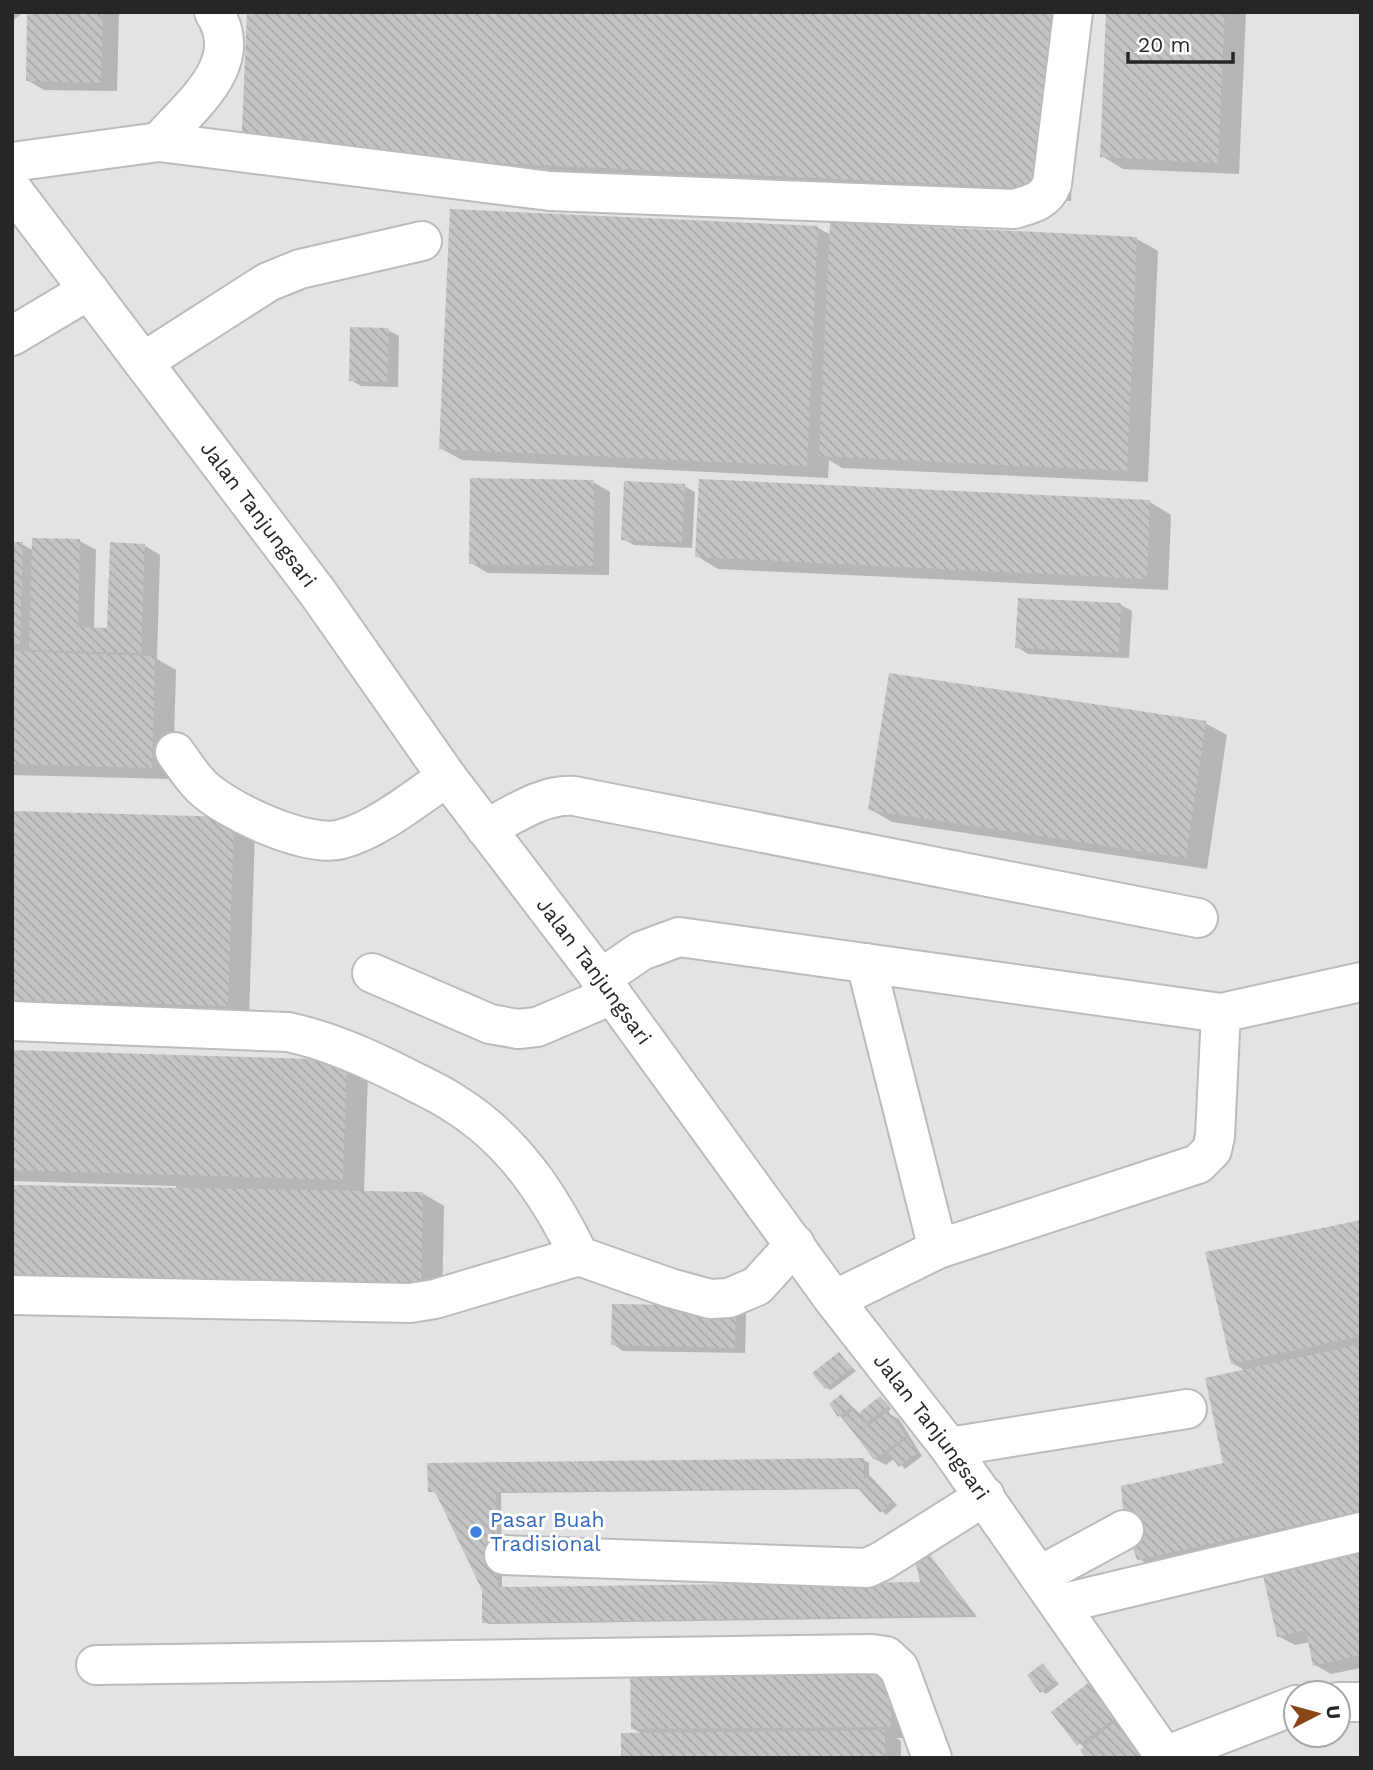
<svg xmlns="http://www.w3.org/2000/svg" width="1373" height="1770" viewBox="0 0 1373 1770" font-family="'Work Sans',sans-serif">
<style>
.shadow{fill:#0003}
.building{fill:url(#building-back-hatch)}
.lines{fill:none;stroke-linecap:round;stroke-linejoin:round}
.minor-casing{stroke:#babbbc;stroke-width:42}
.major-casing{stroke:#babbbc;stroke-width:42}
.minor{stroke:#fff;stroke-width:38}
.major{stroke:#fff;stroke-width:38}
.shop-dot{fill:#3f7fe0;stroke:#fff;stroke-width:2.5}
.labels{text-anchor:middle;stroke-width:6;stroke-linejoin:round;paint-order:stroke}
.street-label{font-size:21px;fill:#252626;stroke:#fff}
.shop-label{font-size:21px;fill:#366cbe;stroke:#fff;text-anchor:start}
</style>
<defs>
<pattern id="building-back-hatch" width="6" height="6" patternUnits="userSpaceOnUse" patternTransform="scale(1.75)"><rect width="6" height="6" fill="#c3c4c6"/><path d="M-1 5l2 2M0 0l6 6M5-1l2 2" fill="none" stroke="#a7a8aa"/></pattern>
</defs>
<rect width="100%" height="100%" fill="#e2e3e4"/>
<g class="shadow">
<polygon points="12,12 24,12 12,21"/>
<polygon points="29,12 119,12 117,91 44,90 27,80"/>
<polygon points="1079,12 1071,201 264,163"/>
<polygon points="1108,12 1246,12 1239,174 1123,169 1102,156"/>
<polygon points="831,224 1137,239 1158,251 1148,482 842,468 829,460 828,478 462,460 440,448 818,228 831,235"/>
<polygon points="388,330 399,336 398,387 361,386 350,380"/>
<polygon points="700,481 1150,502 1171,515 1168,590 718,569 697,556"/>
<polygon points="593,482 610,492 609,575 488,573 471,563"/>
<polygon points="684,486 695,492 692,548 634,545 623,539"/>
<polygon points="80,541 96,550 94,630 109,630 144,545 160,555 157,659 176,670 173,779 12,775 12,544 22,544 34,551"/>
<polygon points="1121,605 1132,611 1129,658 1028,654 1017,647"/>
<polygon points="1205,723 1227,735 1207,869 892,822 870,809"/>
<polygon points="12,812 255,831 249,1018 12,1011"/>
<polygon points="12,1052 346,1062 368,1074 364,1192 422,1193 444,1206 442,1310 176,1189 176,1186 12,1181"/>
<polygon points="1361,1221 1361,1527 1160,1571 1139,1559 1226,1465 1246,1371 1232,1363"/>
<polygon points="735,1308 746,1314 745,1353 623,1351 613,1344"/>
<polygon points="839,1354 856,1371 831,1390 826,1388"/>
<polygon points="841,1396 860,1414 880,1398 885,1401 891,1409 887,1413 899,1419 922,1456 905,1469 895,1458 886,1465 875,1459 840,1416"/>
<polygon points="864,1460 869,1463 869,1476 897,1505 886,1515 861,1489 501,1493 502,1589 923,1584 928,1553 977,1617 489,1624 484,1622 483,1590 438,1494 430,1491"/>
<polygon points="1361,1541 1361,1668 1331,1674 1315,1665 1310,1642 1295,1645 1278,1636"/>
<polygon points="890,1663 912,1738 896,1738 901,1741 901,1758 623,1758 644,1735 632,1728"/>
<polygon points="1043,1665 1059,1684 1046,1694 1042,1691"/>
<polygon points="1088,1685 1098,1691 1151,1758 1088,1758 1084,1748 1053,1712"/>
</g>
<g class="building">
<polygon points="27,12 103,12 101,83 26,81"/>
<polygon points="247,12 1058,12 1050,189 241,151"/>
<polygon points="1106,12 1225,12 1218,163 1100,157"/>
<polygon points="450,209 818,226 807,466 439,449"/>
<polygon points="830,222 1137,237 1127,471 819,456"/>
<polygon points="350,327 389,328 387,382 349,381"/>
<polygon points="470,478 594,480 593,566 469,564"/>
<polygon points="699,479 1150,500 1147,579 695,557"/>
<polygon points="624,481 685,484 682,543 621,540"/>
<polygon points="32,538 80,539 78,627 107,628 110,542 145,544 141,653 29,650"/>
<polygon points="12,542 23,542 20,644 12,644"/>
<polygon points="1018,598 1121,603 1119,653 1015,648"/>
<polygon points="12,651 155,656 152,768 12,764"/>
<polygon points="889,673 1206,721 1186,858 868,810"/>
<polygon points="12,811 234,817 228,1006 12,1000"/>
<polygon points="12,1050 347,1060 343,1180 12,1170"/>
<polygon points="12,1185 423,1192 421,1298 12,1292"/>
<polygon points="1361,1220 1361,1336 1231,1364 1205,1252"/>
<polygon points="612,1304 736,1306 735,1348 611,1345"/>
<polygon points="1361,1344 1361,1511 1137,1560 1124,1522 1121,1486 1223,1463 1205,1378"/>
<polygon points="839,1352 852,1368 825,1389 812,1373"/>
<polygon points="841,1394 851,1407 838,1417 829,1404"/>
<polygon points="880,1396 888,1406 867,1422 860,1412"/>
<polygon points="855,1409 868,1426 888,1411 906,1436 874,1460 843,1418"/>
<polygon points="907,1438 918,1452 899,1467 888,1453"/>
<polygon points="864,1458 864,1479 870,1475 893,1501 880,1513 858,1488 496,1492 498,1587 920,1582 913,1551 928,1552 974,1615 482,1623 482,1590 435,1492 428,1492 427,1463"/>
<polygon points="1361,1539 1361,1655 1313,1666 1306,1630 1277,1637 1260,1562"/>
<polygon points="891,1662 891,1727 631,1729 630,1664"/>
<polygon points="1043,1663 1056,1681 1040,1693 1027,1675"/>
<polygon points="1088,1683 1115,1718 1077,1746 1051,1712"/>
<polygon points="1117,1720 1142,1752 1135,1758 1086,1758 1080,1750"/>
<polygon points="885,1730 885,1758 621,1758 621,1733"/>
</g>
<g class="lines">
<defs>
<g id="minor">
<path d="M159 142C191 105 247 64 214 12"/>
<path d="M12 162 159 142 550 191 1014 209C1030 204 1045 202 1052 184L1073 12"/>
<polyline points="12,336 89,290"/>
<polyline points="143,362 268,282 300,269 422,241"/>
<path d="M175 752C183 763 191 776 201 786 226 811 308 849 342 839 377 830 417 797 447 777"/>
<path d="M486 829C513 815 542 794 574 796L1198 918"/>
<polyline points="866,963 938,1249"/>
<polyline points="372,973 490,1024 518,1029 537,1027 612,995"/>
<polyline points="600,979 641,951 679,937 1221,1013"/>
<path d="M12 1021 288 1032C329 1041 365 1057 403 1076 420 1085 439 1093 455 1104 513 1140 550 1196 579 1256"/>
<polyline points="12,1295 410,1303 435,1299 579,1256 670,1288 710,1299 729,1298 757,1286 795,1244"/>
<polyline points="834,1300 938,1249 1198,1164 1212,1150 1215,1136 1221,1013 1361,982"/>
<polyline points="949,1447 1187,1409"/>
<polyline points="504,1555 867,1568 882,1561 985,1496"/>
<polyline points="1039,1576 1124,1530"/>
<polyline points="1060,1604 1361,1532"/>
<polyline points="96,1665 872,1654 886,1656 899,1668 932,1758"/>
<polyline points="1338,1702 1361,1702"/>
<polyline points="1165,1756 1296,1705"/>
</g>
<g id="major">
<path id="s1" d="M12 189 318 593 447 777 592 967 834 1300 949 1447 1166 1758"/>
</g>
</defs>
<use href="#minor" class="minor-casing"/>
<use href="#major" class="major-casing"/>
<use href="#minor" class="minor"/>
<use href="#major" class="major"/>
</g>
<circle class="shop-dot" cx="476" cy="1532" r="7"/>
<g class="labels">
<g class="street-label">
<text dy="7" stroke="none"><textPath href="#s1" startOffset="408">Jalan Tanjungsari</textPath></text>
<text dy="7" stroke="none"><textPath href="#s1" startOffset="975">Jalan Tanjungsari</textPath></text>
<text dy="7" stroke="none"><textPath href="#s1" startOffset="1542">Jalan Tanjungsari</textPath></text>
</g>
<g class="shop-label">
<text x="490" y="1527">Pasar Buah<tspan x="490" dy="24">Tradisional</tspan></text>
</g>
</g>
<rect width="1373" height="1770" fill="none" stroke="#252626" stroke-width="28"/>
<g transform="translate(1317 1714) rotate(84)"><circle r="33" fill="#ffffff" stroke="#a8a8a8" stroke-width="2"/>
<path d="M0-5L12 26L0 18L-12 26Z" fill="#894518"/>
<text y="-10" font-size="19" font-weight="bold" text-anchor="middle" fill="#252626">U</text>
</g>
<path d="M1128 52v10h105v-10" fill="none" stroke="#252626" stroke-width="3.5"/>
<text x="1138" y="52" font-size="21" fill="#252626" stroke="#ffffff" stroke-width="5" paint-order="stroke">20 m</text>
</svg>
